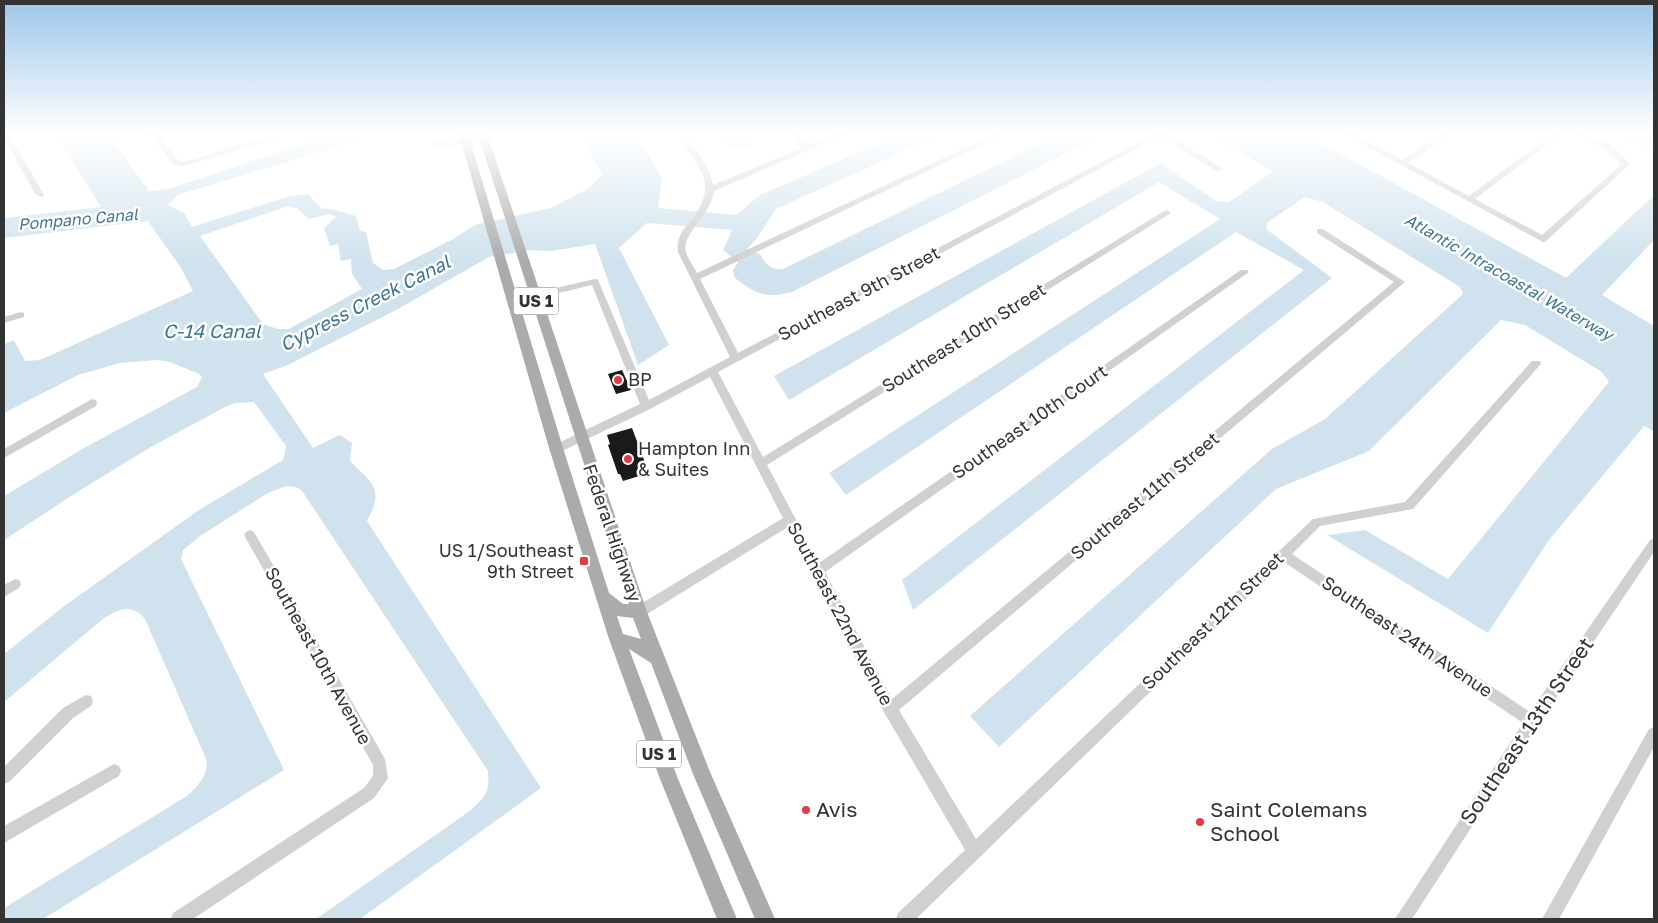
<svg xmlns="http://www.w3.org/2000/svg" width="1658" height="923" viewBox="0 0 1658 923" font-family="'Golos Text',sans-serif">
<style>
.water{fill:#cfe2ee;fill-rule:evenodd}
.building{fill:#1a1a1a}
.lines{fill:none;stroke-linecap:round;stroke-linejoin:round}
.minor{fill:#d0d0d0;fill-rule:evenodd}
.major{fill:#ababab;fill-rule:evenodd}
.poi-dot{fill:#e63946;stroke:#fff;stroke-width:2}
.labels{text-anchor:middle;stroke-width:5;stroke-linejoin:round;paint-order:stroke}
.far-water-label{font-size:16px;font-style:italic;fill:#3f7597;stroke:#fff}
.shield{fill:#fff;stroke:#707070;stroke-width:1}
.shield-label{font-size:16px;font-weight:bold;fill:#333}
.street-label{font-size:18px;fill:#333;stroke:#fff}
.poi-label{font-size:18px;fill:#333;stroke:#fff;text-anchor:start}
.water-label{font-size:19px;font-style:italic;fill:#3f7597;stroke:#fff}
.near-street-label{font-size:21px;fill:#333;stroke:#fff}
.near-poi-label{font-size:21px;fill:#333;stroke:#fff;text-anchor:start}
</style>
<rect width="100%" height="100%" fill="#fff"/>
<g class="water">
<path d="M56 134H108L149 191 168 189 310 142 314 134H362L359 140 177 195 168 205 184 213 192 227 290 196 308 194 322 209H332L356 216 360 231 366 232 373 263 383 270 394 269 453 239 475 225 551 208 588 189 602 175 581 134H636L662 178 658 208 736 215 760 195 900 134H942L776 209 757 238 747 249 760 254C766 265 771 270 783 269L1060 134H1095L1098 137 792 292C767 299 755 294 735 278L733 270 738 262 723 250 732 230 647 223 619 248 669 345 638 365 595 244 551 251 530 250 489 257 398 309 288 365 263 374 313 448 340 435 352 443 350 461C372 483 385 489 367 521L541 788 360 919H316L471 810C486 796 490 792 488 771L302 491 296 487 286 486 268 493 200 536 183 550 181 559 284 770 43 919H4V908L187 796C198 786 207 777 207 761L145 619C132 603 119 609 104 618L4 702V654L63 607 199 510 283 460 286 446 254 402 235 403 223 408 151 447 82 489 4 540V496L84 448 197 387 202 377 199 374 170 362 157 360 120 363 78 375 4 413V344L14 340 25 361 40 360 193 291 181 268 148 221 4 238V218L101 207ZM289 206 298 209 309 219 329 214 336 217 324 228 330 246 338 244 341 261 351 259 352 274 362 289 289 329H278L263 324 200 236Z"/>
<path d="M718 134H748L753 141 748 149C734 151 726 146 718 134Z"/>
<polygon points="1210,134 1305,134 1566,278 1654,195 1654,240 1602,295 1654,326 1654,431 1644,426 1549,540 1488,633 1327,535 1365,530 1448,579 1609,382 1602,372 1525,325 1501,320 1369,451 1276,489 999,747 970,716 1272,449 1325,419 1463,294 1460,287 1323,202 1305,197 1268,222 1266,229 1332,278 913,610 902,580 1304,270 1236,232 846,495 829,473 1220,219 1159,182 789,400 774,376 1161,163 1216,201 1229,202 1273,171"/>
<polygon points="1617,134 1648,134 1654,137 1654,150"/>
</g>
<g class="building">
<polygon points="622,370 631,390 616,394 608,374"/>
<polygon points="632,428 649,473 623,481 620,474 618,474 608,445 610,444 607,435"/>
</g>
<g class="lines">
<g class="minor">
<polygon points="4,134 9,134 44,195 43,197 36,195 4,138"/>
<polygon points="150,134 158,134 179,161 183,162 271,136 278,138 183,166 173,165"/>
<path d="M464 134 483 136 487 138 443 148 433 145 435 140ZM464 138 468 139 442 143Z"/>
<path d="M790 134H798L808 145 836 134H846L714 191C712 215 681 233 686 252 688 259 694 267 697 273L995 134H1005L700 279 738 353 1155 134H1168L1223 169 1216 171 1161 136 718 372 763 457 1164 211 1167 210 1171 213 767 465 819 563 1241 270H1247L1249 272 825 572 892 699 1394 282 1317 233V229H1323L1405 282 899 710 976 839 1313 519 1405 502 1532 361H1540L1541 363 1540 365 1413 509 1320 526 1292 554 1530 712 1650 540 1654 538V552L1537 726 1412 919H1395L1523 723 1284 562 916 919H896L898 913 965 850 885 714 788 527 644 616 639 617 634 616 633 612 634 608 783 518 710 377 650 409 560 452H552L550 449 552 446 640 404 592 285 534 299 529 296 534 293 595 279 598 280 649 400 730 357 678 252C676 241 681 232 688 224 719 187 703 171 679 138L686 136C697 151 710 166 713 185L802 148Z"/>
<path d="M1344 134H1353L1402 160 1442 134H1451L1408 163 1469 196 1552 134H1561L1475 199 1542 235 1621 165 1609 151 1575 134C1596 134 1619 146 1629 165L1546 241 1543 242Z"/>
<polygon points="21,312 24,313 24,317 4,323 4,317"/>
<polygon points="92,399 96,400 97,403 96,406 4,458 4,449"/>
<polygon points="250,530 254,532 385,759 388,778 374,798 193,919 171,919 173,913 364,788 373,776 373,765 244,535 246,532"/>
<polygon points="15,579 19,580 21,584 19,588 4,597 4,585"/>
<polygon points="86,695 91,696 93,701 91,706 73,718 9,782 4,784 4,767 63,708"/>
<polygon points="1654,727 1654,747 1559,919 1542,919 1649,729"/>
<polygon points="114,764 119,766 121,771 119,776 4,843 4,826"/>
</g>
<path class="major" d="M459 134H468L563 448 609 593 623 604H629L478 134H487L647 612 710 772 775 919H755L693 774 651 663 629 649 678 779 737 919H717L660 779 609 639 549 448ZM617 616 633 618 641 639 623 634Z"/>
</g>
<linearGradient id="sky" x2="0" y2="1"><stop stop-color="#9ec6ea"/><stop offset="0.51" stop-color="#fff"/><stop offset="1" stop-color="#fff" stop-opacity="0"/></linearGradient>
<rect width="1658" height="263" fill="url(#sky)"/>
<g class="poi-dot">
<circle cx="618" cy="380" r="5"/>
<circle cx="628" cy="459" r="5"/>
<rect x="579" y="556" width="10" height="10" rx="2.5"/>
<circle cx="806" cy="810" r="5"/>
<circle cx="1200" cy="822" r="5"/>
</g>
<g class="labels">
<g class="far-water-label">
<text transform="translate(78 219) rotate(-5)" y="6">Pompano Canal</text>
<text transform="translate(1509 277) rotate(30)" y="6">Atlantic Intracoastal Waterway</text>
</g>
<g class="shield">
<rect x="513.5" y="287.5" width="45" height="27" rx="4"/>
<rect x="636.5" y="740.5" width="45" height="27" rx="4"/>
</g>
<g class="shield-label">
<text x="536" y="307">US 1</text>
<text x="659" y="760">US 1</text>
</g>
<g class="street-label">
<text transform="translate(859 294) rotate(-28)" y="6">Southeast 9th Street</text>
<text transform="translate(964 338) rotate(-32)" y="6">Southeast 10th Street</text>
<text transform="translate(1030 422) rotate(-35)" y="6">Southeast 10th Court</text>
<text transform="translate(1145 496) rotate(-40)" y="6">Southeast 11th Street</text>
<text transform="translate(612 533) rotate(71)" y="6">Federal Highway</text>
<text transform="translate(840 614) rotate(62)" y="6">Southeast 22nd Avenue</text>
<text transform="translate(1213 621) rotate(-44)" y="6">Southeast 12th Street</text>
<text transform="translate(1407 637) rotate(34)" y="6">Southeast 24th Avenue</text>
<text transform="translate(318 656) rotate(61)" y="6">Southeast 10th Avenue</text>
</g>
<g class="poi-label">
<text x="628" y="386">BP</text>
<text x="638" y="455">Hampton Inn<tspan x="638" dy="21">&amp; Suites</tspan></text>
<text x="574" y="557" text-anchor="end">US 1/Southeast<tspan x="574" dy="21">9th Street</tspan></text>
</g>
<g class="water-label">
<text transform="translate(365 303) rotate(-27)" y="7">Cypress Creek Canal</text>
<text x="212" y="338">C-14 Canal</text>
</g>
<g class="near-street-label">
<text transform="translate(1527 731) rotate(-56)" y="7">Southeast 13th Street</text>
</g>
<g class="near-poi-label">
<text x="816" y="817">Avis</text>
<text x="1210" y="817">Saint Colemans<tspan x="1210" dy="24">School</tspan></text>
</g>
</g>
<rect width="1658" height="923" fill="none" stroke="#333333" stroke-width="10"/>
</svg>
